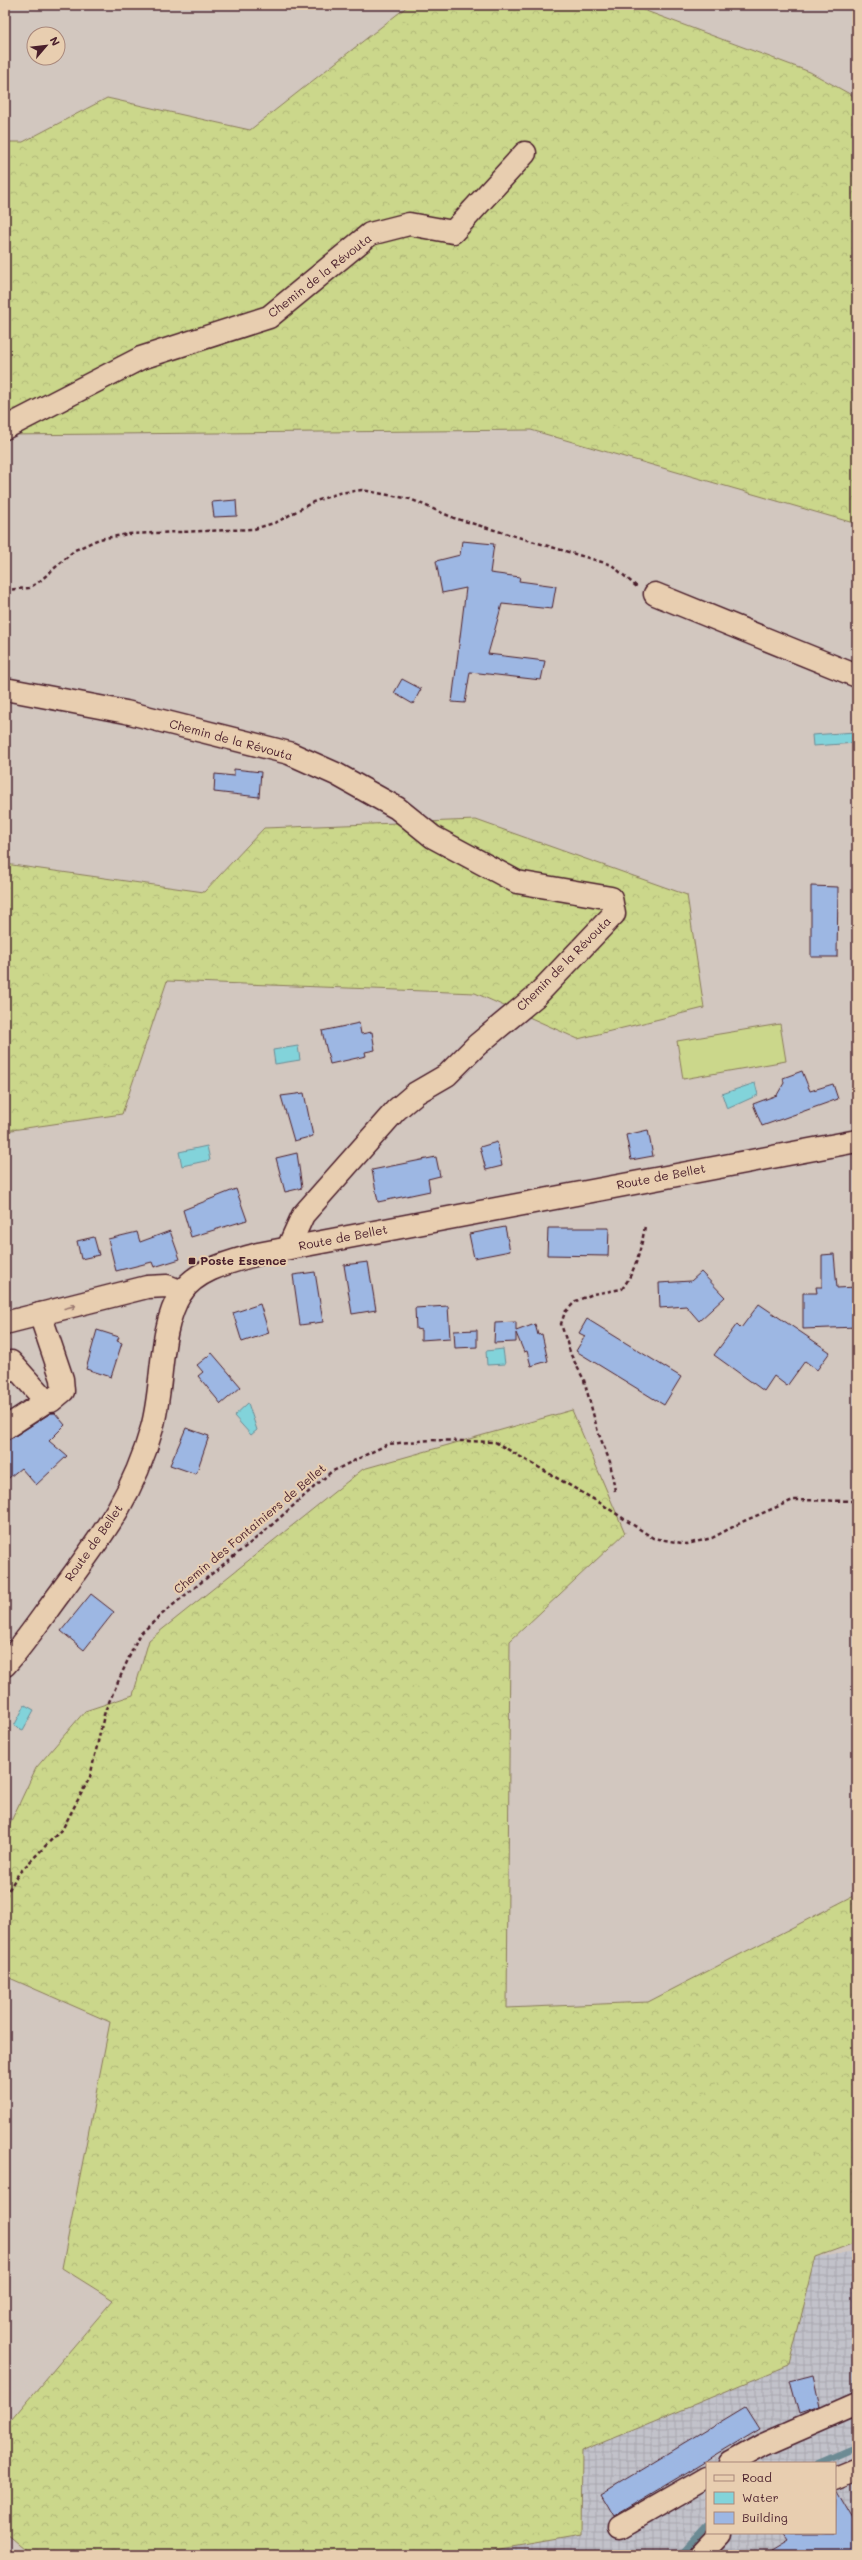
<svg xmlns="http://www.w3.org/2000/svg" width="862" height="2560" viewBox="0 0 862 2560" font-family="Mali,sans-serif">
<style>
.industrial{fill:url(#industrial-grid);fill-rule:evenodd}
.forest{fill:url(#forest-crowns);stroke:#8a7b5b}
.pitch{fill:#cbd78b;stroke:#8a7b5b}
.water{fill:#82d3da;stroke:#6c8b94}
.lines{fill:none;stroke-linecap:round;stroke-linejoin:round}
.stream{stroke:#6c8b94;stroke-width:6}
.building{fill:#9db7e3;stroke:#4a1f2b}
.minor-casing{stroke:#4a1f2b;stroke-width:25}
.major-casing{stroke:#4a1f2b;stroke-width:25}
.path{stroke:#4a1f2b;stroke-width:2.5;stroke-dasharray:4 3;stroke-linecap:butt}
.minor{stroke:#e8ceb0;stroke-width:22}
.major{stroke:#e8ceb0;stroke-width:22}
.oneway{stroke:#99766e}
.poi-dot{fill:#4a1f2b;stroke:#e8ceb0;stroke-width:1.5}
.labels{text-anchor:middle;stroke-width:4;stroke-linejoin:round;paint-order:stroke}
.street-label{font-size:12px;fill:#4a1f2b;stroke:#e8ceb0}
.poi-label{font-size:12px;font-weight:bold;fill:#4a1f2b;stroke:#e8ceb0;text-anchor:start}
</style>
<defs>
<pattern id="industrial-grid" width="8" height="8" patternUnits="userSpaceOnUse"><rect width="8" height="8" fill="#c2c2ca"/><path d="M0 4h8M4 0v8" fill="none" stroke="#a8a6ae"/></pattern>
<pattern id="forest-crowns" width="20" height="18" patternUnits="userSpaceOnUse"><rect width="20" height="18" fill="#cbd78b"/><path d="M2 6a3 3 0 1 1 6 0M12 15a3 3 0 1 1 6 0" fill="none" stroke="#b0b878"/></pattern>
</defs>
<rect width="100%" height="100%" fill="#d2c7bf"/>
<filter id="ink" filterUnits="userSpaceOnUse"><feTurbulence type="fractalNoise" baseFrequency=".025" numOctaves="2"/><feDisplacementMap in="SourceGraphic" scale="8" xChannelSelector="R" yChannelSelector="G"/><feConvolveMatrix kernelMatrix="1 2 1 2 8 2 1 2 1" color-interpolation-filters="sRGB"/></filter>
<g filter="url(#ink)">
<path class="industrial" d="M857 2252V2555H471L581 2536 582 2451 789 2365 816 2257ZM707 2463H835V2533H707Z"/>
<g class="forest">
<polygon points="409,5 630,5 810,72 857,98 857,524 531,430 5,435 5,142 23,142 107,98 250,130"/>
<polygon points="476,820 687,895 704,1008 578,1039 475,993 167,981 122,1114 5,1131 5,864 204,892 264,828"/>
<polygon points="572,1410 625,1533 510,1641 507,2008 648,2002 857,1894 857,2242 816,2257 789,2365 582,2451 581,2536 471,2555 31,2555 5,2533 5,2427 113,2300 62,2268 110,2022 5,1976 5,1834 36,1768 85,1711 133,1695 149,1640 363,1469"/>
</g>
<polygon class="pitch" points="780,1024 786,1061 683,1079 677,1041"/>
<g class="water">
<polygon points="855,732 856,743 813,746 812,735"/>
<polygon points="298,1046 300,1060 275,1064 273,1050"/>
<polygon points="755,1083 758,1095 727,1109 722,1094"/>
<polygon points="207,1146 210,1160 182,1166 179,1152"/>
<polygon points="503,1349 505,1364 487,1365 486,1351"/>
<polygon points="248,1403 257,1430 251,1435 234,1416"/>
<polygon points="25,1705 34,1710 23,1730 14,1726"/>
</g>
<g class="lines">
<g class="stream">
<polyline points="817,2463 857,2446"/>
<polyline points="678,2555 707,2524"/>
</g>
</g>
<g class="building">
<polygon points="236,500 237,516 214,517 212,502"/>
<polygon points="462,541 494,544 490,573 520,577 519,581 556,586 552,609 502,604 488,654 545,661 541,680 470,672 465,703 452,702 466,588 442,593 436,561 460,555"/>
<polygon points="402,679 421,689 413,704 394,693"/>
<polygon points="234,769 261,772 259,797 214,792 215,774 234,776"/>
<polygon points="811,886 838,887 837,957 811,957"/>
<polygon points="359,1023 361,1034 372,1032 375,1050 365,1052 366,1056 330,1064 322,1031"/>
<polygon points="802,1071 810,1091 833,1084 838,1099 762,1126 753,1104 777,1095 784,1083 783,1078"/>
<polygon points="304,1093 313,1136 294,1141 281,1096"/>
<polygon points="648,1130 653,1156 631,1160 626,1135"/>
<polygon points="497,1142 502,1166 486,1170 480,1147"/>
<polygon points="297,1153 302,1188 285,1192 276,1158"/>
<polygon points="436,1157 440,1176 428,1179 430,1191 378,1202 372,1170"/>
<polygon points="236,1189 247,1220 191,1237 183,1210"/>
<polygon points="505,1227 510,1251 474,1258 469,1234"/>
<polygon points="548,1228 609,1228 608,1256 547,1255"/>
<polygon points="170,1231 180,1259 154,1267 152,1262 116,1271 108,1239 137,1232 140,1242"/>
<polygon points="94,1237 99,1255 81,1259 77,1241"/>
<polygon points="834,1254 837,1288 857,1287 857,1327 803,1329 803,1293 817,1293 816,1287 822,1287 822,1255"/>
<polygon points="368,1262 376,1310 352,1314 344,1265"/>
<polygon points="315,1272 323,1322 300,1325 293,1275"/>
<polygon points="701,1272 725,1297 699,1321 686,1306 660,1308 659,1283 691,1281"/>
<polygon points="260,1304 269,1333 242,1342 233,1313"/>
<polygon points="759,1304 830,1352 817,1370 805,1361 787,1386 774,1376 764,1391 714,1355 737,1324 741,1328"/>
<polygon points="448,1306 450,1338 421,1340 421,1330 416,1329 415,1308"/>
<polygon points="587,1319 681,1377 664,1405 576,1351 585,1336 579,1333"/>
<polygon points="516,1322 516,1331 535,1324 538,1335 542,1334 548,1361 531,1366 527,1351 524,1352 516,1333 516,1342 494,1343 495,1323"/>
<polygon points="97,1330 119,1337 117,1341 122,1343 111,1377 86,1369"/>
<polygon points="477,1330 477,1347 455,1348 454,1331"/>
<polygon points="212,1353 241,1387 221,1404 198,1376 203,1372 197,1365"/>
<polygon points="51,1413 55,1413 65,1425 49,1441 67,1456 36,1485 21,1468 5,1481 5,1440 12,1438"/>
<polygon points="186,1428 209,1436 196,1474 170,1465"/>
<polygon points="91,1594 114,1612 84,1650 61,1631"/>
<polygon points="813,2375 820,2407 799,2414 790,2381"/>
<polygon points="745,2407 759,2429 614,2516 601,2494"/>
<polygon points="836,2490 857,2526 857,2555 763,2555 788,2540 783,2533 835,2533"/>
</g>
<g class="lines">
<defs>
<g id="minor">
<polyline points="5,428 141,358 269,317 370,234 409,224 453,232 525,153"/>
<polyline points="655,594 857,676"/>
<polyline points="5,689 126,712 289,753 336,774 397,808 433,837 517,882 611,898 614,914 536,996 477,1045 447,1075 416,1093 396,1110 303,1215 288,1248"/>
<polyline points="5,1323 147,1287 167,1286 182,1292"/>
<polyline points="11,1362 44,1399 51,1401 63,1391 62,1379 40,1314"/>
<polyline points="5,1428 48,1400"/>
<polyline points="731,2463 763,2445 857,2404"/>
<polyline points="835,2478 857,2469"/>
<polyline points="620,2527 707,2477"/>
<polyline points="699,2555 720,2533"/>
</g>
<path id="major" d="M5 1665C25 1643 42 1617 60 1593 101 1537 133 1497 152 1428 164 1386 158 1329 181 1293 197 1269 231 1262 258 1254L857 1141"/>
</defs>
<use href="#minor" class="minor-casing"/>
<use href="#major" class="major-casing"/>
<g class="path">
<polyline points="5,590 29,588 40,581 75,550 99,539 129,534 254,529 277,522 313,502 339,493 362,490 410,499 454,518 612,565 637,587"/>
<path d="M615 1491 610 1462 598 1432 584 1380 571 1355 561 1324 565 1312 576 1301 593 1294 622 1289C636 1270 641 1249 645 1226"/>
<polyline points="5,1896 19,1873 63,1828 90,1777 105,1711 139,1635 168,1609 265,1531 331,1472 388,1444 431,1440 495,1442 600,1503 653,1538 687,1544 712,1538 744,1521 793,1500 857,1501"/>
</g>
<use href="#minor" class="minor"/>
<use href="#major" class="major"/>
</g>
<defs><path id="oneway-shaft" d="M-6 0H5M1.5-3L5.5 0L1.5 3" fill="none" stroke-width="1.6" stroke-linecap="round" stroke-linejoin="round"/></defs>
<use class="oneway" href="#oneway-shaft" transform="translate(70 1307) rotate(-14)"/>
</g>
<rect class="poi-dot" x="188" y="1257" width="8" height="8" rx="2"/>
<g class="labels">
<g class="street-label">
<text transform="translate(320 276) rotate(-38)" y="4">Chemin de la Révouta</text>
<text transform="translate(231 740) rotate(15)" y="4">Chemin de la Révouta</text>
<text transform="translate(564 964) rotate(-45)" y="4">Chemin de la Révouta</text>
<text transform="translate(661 1177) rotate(-11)" y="4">Route de Bellet</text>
<text transform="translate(343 1238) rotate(-11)" y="4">Route de Bellet</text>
<text transform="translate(250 1529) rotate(-40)" y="4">Chemin des Fontainiers de Bellet</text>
<text transform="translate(94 1543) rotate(-55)" y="4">Route de Bellet</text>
</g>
<g class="poi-label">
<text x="200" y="1265">Poste Essence</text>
</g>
</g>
<rect width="862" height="2560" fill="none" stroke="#e8ceb0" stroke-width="20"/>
<rect x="10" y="10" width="842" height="2540" fill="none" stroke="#4a1f2b" stroke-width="1.5" filter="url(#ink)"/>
<rect x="706" y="2462" width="130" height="72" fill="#e8ceb0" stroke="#a9887b"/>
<rect x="714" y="2475" width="20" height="6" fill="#e8ceb0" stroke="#a9887b"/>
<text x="742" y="2482" font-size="12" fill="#4a1f2b">Road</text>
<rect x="714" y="2492" width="20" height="12" fill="#82d3da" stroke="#a9887b"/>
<text x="742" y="2502" font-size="12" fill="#4a1f2b">Water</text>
<rect x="714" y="2512" width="20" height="12" fill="#9db7e3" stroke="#a9887b"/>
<text x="742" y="2522" font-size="12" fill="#4a1f2b">Building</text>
<g transform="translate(46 46) rotate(62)"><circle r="19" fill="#e8ceb0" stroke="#a9887b"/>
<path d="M0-3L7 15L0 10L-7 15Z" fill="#4a1f2b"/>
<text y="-6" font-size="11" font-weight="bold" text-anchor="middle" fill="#4a1f2b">N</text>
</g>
</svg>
